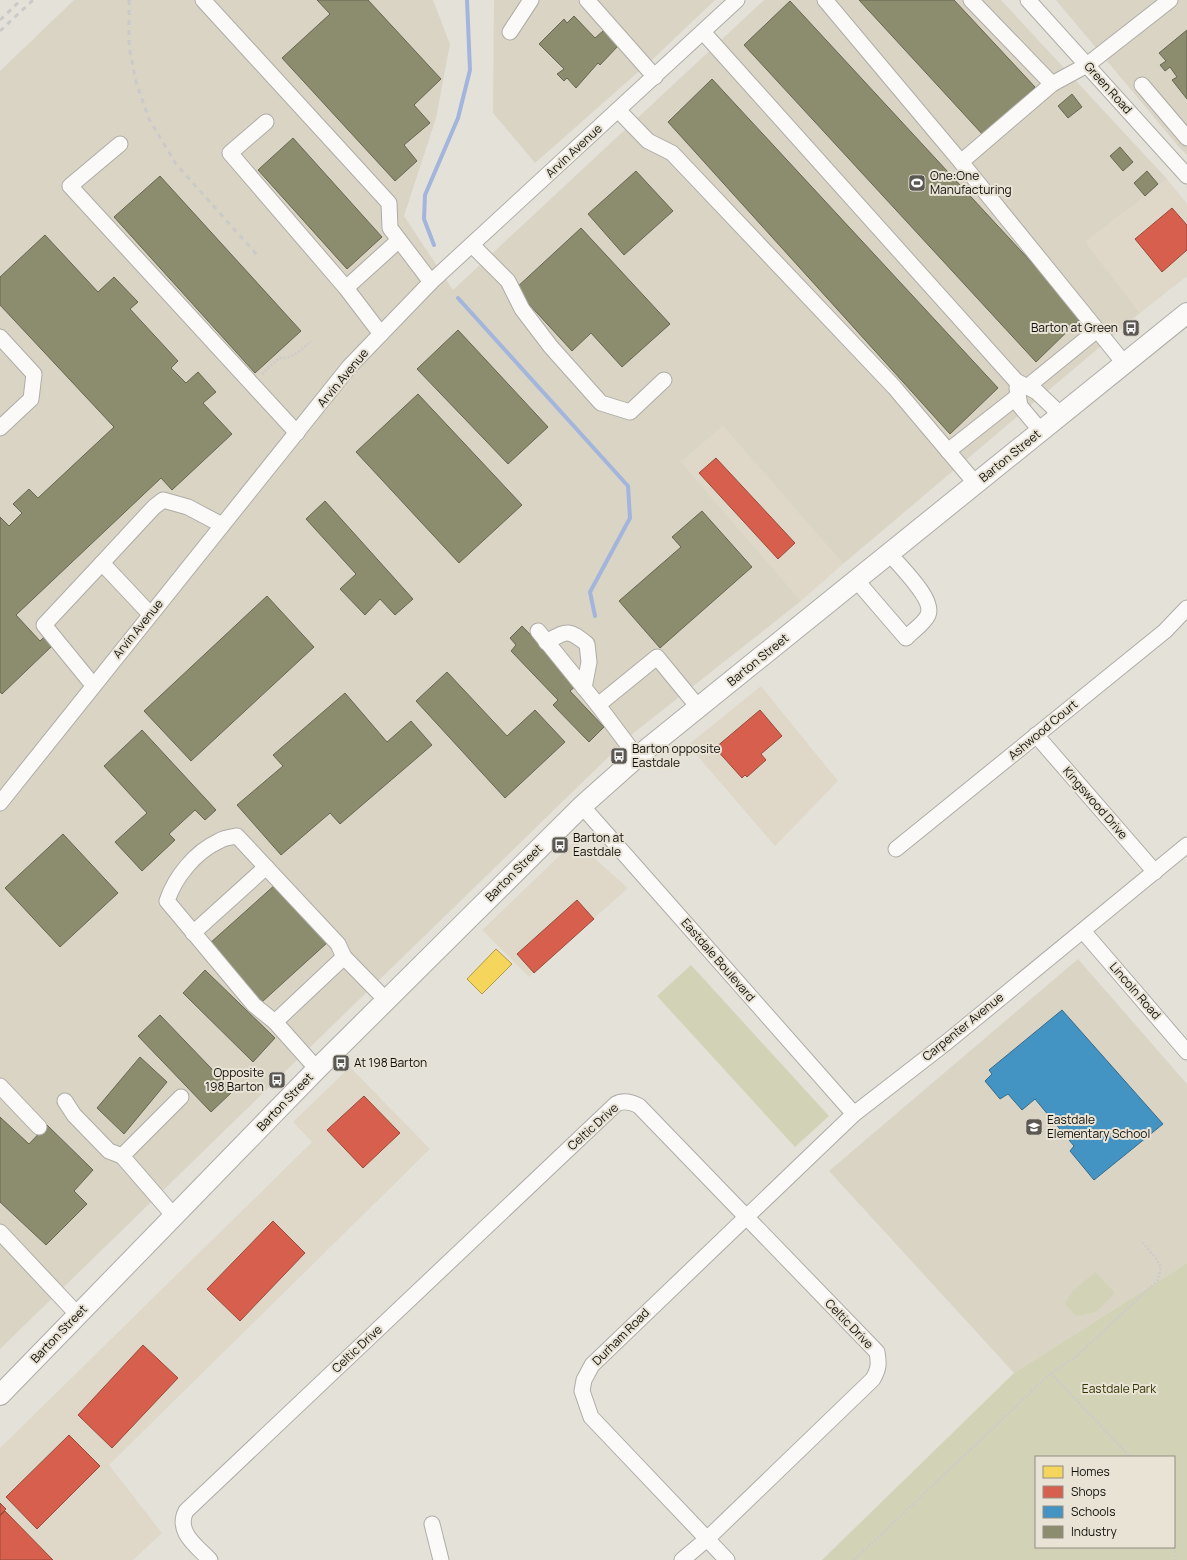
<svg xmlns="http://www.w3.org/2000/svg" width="1187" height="1560" viewBox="0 0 1187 1560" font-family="Manrope,sans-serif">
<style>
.commercial{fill:#dfd8c9}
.built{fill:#dad4c5}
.green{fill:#d2d3b6;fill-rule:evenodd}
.homes{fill:#f6d55c;stroke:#b19a44}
.shops{fill:#d6604d;stroke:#9b4839}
.schools{fill:#4393c3;stroke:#346b8c}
.industry{fill:#8c8c6e;stroke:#676650}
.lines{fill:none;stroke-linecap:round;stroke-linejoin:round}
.stream{stroke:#a3b5dc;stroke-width:4}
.minor-casing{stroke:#aeaca6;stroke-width:17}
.major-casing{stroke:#aeaca6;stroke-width:22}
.path{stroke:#cccbc9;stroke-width:2.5;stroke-dasharray:2 2;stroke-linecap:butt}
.minor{stroke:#fbfaf9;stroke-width:15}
.major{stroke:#fbfaf9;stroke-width:20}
.rail{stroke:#cacac8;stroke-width:3;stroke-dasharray:5 5;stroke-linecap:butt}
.labels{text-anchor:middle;stroke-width:4;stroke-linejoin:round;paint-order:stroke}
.street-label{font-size:12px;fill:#110f0b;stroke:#e8e3d5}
.poi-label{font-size:12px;fill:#110f0b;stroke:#e8e3d5;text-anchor:start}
.park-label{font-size:12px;fill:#323500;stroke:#e8e3d5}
</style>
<rect width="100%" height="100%" fill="#e4e1d9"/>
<g class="commercial">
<polygon points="1167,179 1187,204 1187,276 1140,313 1084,242"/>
<polygon points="723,426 843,564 801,601 681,462"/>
<polygon points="761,686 838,781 775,846 688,745"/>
<polygon points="575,841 628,888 529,977 482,930"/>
<polygon points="350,1067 430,1149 109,1465 162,1533 133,1560 0,1560 0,1448 312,1142 293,1122"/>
</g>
<g class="built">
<polygon points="74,0 433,0 450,44 436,118 404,216 453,290 764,0 1001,0 1167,179 1085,242 1140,313 843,564 723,426 681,462 801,601 631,735 0,1349 0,71"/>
<polygon points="494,0 715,0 654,58 535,163 493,113"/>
<polygon points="1056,0 1187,0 1187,155 1179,147"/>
<polygon points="1078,959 1187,1084 1187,1263 1014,1373 829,1171"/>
</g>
<g class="green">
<polygon points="691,965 829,1116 795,1147 657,996"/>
<path d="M1187 1263V1560H822L1014 1373ZM1036 1457H1174V1547H1036Z"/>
<polygon points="1095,1272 1115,1293 1096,1312 1076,1316 1065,1304 1072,1292"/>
</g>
<polygon class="homes" points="496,949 512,964 482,994 467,979"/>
<g class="shops">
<polygon points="1172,208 1187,225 1187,250 1162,272 1135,239"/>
<polygon points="716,458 795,543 778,559 699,473"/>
<polygon points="760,710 782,736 761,754 766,760 747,777 745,775 742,778 715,748"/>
<polygon points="577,900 594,919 534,973 517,954"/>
<polygon points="364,1096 400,1133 363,1168 327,1130"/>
<polygon points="273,1221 305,1253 240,1321 207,1289"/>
<polygon points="143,1345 178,1378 112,1448 78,1415"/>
<polygon points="69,1435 100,1466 37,1529 6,1497"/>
<polygon points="0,1503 6,1509 0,1515"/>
<polygon points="5,1511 53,1560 0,1560 0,1516"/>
</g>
<polygon class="schools" points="1062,1010 1163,1124 1094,1180 1070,1151 1074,1146 1035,1099 1022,1110 1008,1094 1000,1099 985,1081 992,1074 989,1070"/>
<g class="industry">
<polygon points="317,0 368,0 441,79 414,105 430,123 404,145 417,161 395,181 282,58 330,14"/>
<polygon points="859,0 954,0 1035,87 984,136"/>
<polygon points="790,1 1082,317 1036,362 744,45"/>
<polygon points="574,16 595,38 603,31 618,46 600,65 598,63 576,88 567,78 564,81 557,74 564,69 539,44 564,19 567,23"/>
<polygon points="1187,30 1187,99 1172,80 1177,77 1170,67 1165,71 1160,65 1166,61 1159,53"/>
<polygon points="712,79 998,388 950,434 668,122"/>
<polygon points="1072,94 1082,107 1068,118 1058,106"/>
<polygon points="293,138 382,237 347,269 258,170"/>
<polygon points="1120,147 1133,162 1123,171 1110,156"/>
<polygon points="636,171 673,211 624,255 588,214"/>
<polygon points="1147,171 1158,184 1145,196 1134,183"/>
<polygon points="160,176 301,331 255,373 114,217"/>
<polygon points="581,228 670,324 622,367 591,333 572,351 515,289"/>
<polygon points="45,235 98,292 114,277 138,302 130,309 178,361 171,368 186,383 198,372 216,392 203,403 232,434 172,490 161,478 16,615 40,641 44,637 52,646 2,694 0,692 0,517 9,526 22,513 13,504 29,489 38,498 114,427 0,305 0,277"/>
<polygon points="458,330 548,427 508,464 417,369"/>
<polygon points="418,394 522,505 459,563 356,452"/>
<polygon points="325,501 413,599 395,615 380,599 365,615 340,589 356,574 306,519"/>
<polygon points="702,511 752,567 660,648 619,601 681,547 672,537"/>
<polygon points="267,596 314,647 191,761 144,711"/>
<polygon points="522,626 578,684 570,691 604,727 589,742 553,705 558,700 511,651 516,645 510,638"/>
<polygon points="447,672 507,736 535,710 565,742 505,798 416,701"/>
<polygon points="345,693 387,742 411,721 432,745 340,824 330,813 281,855 237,805 283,766 273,755"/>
<polygon points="142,730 216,810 205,820 195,810 169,834 175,840 142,871 115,842 147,813 104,766"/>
<polygon points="63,834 118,893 60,947 5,888"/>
<polygon points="276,884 328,942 262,1002 209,944"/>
<polygon points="205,970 275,1038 253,1062 183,993"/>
<polygon points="160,1015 233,1091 211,1112 138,1036"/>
<polygon points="140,1057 167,1082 124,1134 97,1108"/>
<polygon points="0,1117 29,1144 47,1125 93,1170 74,1191 87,1204 46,1245 0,1202"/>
</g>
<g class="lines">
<g class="stream">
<polyline points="434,245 424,219 425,195 458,118 470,70 467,0"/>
<polyline points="458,298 628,486 630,518 590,592 595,616"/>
</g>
<defs>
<g id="minor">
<polyline points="203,0 389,203 390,228 431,282"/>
<polyline points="587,0 655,77"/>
<polyline points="825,0 961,162 1052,84"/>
<polyline points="971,0 1052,84 1087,65 1170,0"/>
<polyline points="1028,0 1187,176"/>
<polyline points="510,32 531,0"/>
<polyline points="703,32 1016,381 1037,392 1061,415"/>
<polyline points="1142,85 1187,138"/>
<polyline points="618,110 648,141 672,153 894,387 976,484"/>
<polyline points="266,122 230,153 346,288"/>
<polyline points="120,144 70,186 297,433"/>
<polyline points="961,162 1124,363"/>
<polyline points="472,245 508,281 522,309 551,347 601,403 630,412 664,380"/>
<polyline points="381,334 346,288 399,240"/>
<polyline points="0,337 34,374 31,399 0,428"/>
<polyline points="1027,387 1097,330"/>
<polyline points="1017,388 1020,406 1041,431"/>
<polyline points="948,451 1018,396"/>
<polyline points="102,563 154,507 163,500 188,507 222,525"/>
<path d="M857 581 906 638C912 631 924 624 928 615 935 599 900 567 890 554"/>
<polyline points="538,631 598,705 637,757"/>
<path d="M546 642C567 631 567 628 587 644L589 662 584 688"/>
<polyline points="93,685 44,625 102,563 150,614"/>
<polyline points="598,705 657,657 698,707"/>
<polyline points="1036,735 1155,872"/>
<polyline points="0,803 349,367 431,282 737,0"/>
<polyline points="582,806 854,1114"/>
<polyline points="896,849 1165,631 1187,608"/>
<polyline points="1083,931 1187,1052"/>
<polyline points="193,933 266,867"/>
<path d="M275 1022 254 1005 167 901C175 877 195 852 219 841 224 838 231 837 237 836L338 944 344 957"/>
<polyline points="317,1069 275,1022 344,957 386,1000"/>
<polyline points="0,1086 39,1127"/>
<polyline points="65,1101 74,1115 109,1151 122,1156"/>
<polyline points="174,1216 122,1156 181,1097"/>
<polyline points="0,1232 78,1315"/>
<polyline points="432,1524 441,1560"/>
<path d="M210 1560C198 1547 175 1532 186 1511L616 1104C623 1100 631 1102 639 1106L877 1352C879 1364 879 1368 873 1379L707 1539 682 1560"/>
<polyline points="727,1560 591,1417 582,1391 584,1380 592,1365 854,1114 947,1042 1187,845"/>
</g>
<polyline id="major" points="0,1395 317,1069 582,806 637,757 1187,313"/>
</defs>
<use href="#minor" class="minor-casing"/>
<use href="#major" class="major-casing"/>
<g class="path">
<path d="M262 374 279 358C293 359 301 350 311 341"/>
<polyline points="1051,1373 1130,1457"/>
<polyline points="1174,1547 1176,1560"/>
<polyline points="854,1560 1051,1373 1077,1356 1158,1280 1161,1267 1155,1257 1141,1241"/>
</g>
<use href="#minor" class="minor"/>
<use href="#major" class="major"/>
<g class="rail">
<polyline points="129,0 129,46 136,82 149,119 176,164 258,256"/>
<polyline points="0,20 21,0"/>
<polyline points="0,31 33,0"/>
</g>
</g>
<defs>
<symbol id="stadium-square" viewBox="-11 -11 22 22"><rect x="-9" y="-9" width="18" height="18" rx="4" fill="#5b5853" stroke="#e8e3d5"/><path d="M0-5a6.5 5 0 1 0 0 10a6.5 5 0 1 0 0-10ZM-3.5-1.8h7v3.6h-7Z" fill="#fff"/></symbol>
<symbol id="bus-square" viewBox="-11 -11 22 22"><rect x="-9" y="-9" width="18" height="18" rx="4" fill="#5b5853" stroke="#e8e3d5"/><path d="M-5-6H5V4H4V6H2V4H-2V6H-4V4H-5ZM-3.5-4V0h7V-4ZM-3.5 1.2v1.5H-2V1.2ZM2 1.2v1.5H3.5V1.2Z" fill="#fff"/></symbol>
<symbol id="school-square" viewBox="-11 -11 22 22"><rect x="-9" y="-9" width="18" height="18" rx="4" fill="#5b5853" stroke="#e8e3d5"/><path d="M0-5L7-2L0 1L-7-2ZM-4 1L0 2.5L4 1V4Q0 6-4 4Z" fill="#fff"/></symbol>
</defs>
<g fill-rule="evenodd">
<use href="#stadium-square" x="907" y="173" width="20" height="20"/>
<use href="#bus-square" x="1121" y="318" width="20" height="20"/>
<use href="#bus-square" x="609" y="746" width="20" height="20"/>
<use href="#bus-square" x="550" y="835" width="20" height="20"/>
<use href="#bus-square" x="331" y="1053" width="20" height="20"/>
<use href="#bus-square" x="267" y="1070" width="20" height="20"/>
<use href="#school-square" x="1024" y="1117" width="20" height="20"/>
</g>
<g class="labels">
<g class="street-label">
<text transform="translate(1108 88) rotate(48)" y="4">Green Road</text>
<text transform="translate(574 151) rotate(-43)" y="4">Arvin Avenue</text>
<text transform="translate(343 378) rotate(-50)" y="4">Arvin Avenue</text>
<text transform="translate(1010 456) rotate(-39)" y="4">Barton Street</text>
<text transform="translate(138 629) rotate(-51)" y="4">Arvin Avenue</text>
<text transform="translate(758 660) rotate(-39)" y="4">Barton Street</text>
<text transform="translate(1043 730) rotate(-40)" y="4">Ashwood Court</text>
<text transform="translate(1095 803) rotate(49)" y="4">Kingswood Drive</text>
<text transform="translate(514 873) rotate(-45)" y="4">Barton Street</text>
<text transform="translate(718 960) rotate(49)" y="4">Eastdale Boulevard</text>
<text transform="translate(1135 991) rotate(49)" y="4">Lincoln Road</text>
<text transform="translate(963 1027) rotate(-39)" y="4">Carpenter Avenue</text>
<text transform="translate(285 1102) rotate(-46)" y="4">Barton Street</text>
<text transform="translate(593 1127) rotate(-42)" y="4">Celtic Drive</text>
<text transform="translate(849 1324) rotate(46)" y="4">Celtic Drive</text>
<text transform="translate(59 1334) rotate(-46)" y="4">Barton Street</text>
<text transform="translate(621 1337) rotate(-45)" y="4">Durham Road</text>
<text transform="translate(357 1349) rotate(-43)" y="4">Celtic Drive</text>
</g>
<g class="poi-label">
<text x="930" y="180">One:One<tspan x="930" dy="14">Manufacturing</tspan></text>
<text x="1118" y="332" text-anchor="end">Barton at Green</text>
<text x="632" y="753">Barton opposite<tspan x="632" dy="14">Eastdale</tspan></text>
<text x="573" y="842">Barton at<tspan x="573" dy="14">Eastdale</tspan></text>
<text x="354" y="1067">At 198 Barton</text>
<text x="264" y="1077" text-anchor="end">Opposite<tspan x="264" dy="14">198 Barton</tspan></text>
<text x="1047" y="1124">Eastdale<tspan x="1047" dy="14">Elementary School</tspan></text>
</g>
<g class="park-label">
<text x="1119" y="1393">Eastdale Park</text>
</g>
</g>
<rect x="1035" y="1456" width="140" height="92" fill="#e8e3d5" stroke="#928e84"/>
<rect x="1043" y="1466" width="20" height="12" fill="#f6d55c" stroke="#928e84"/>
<text x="1071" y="1476" font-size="12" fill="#110f0b">Homes</text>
<rect x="1043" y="1486" width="20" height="12" fill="#d6604d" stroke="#928e84"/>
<text x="1071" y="1496" font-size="12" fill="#110f0b">Shops</text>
<rect x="1043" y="1506" width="20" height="12" fill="#4393c3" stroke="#928e84"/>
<text x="1071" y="1516" font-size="12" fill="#110f0b">Schools</text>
<rect x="1043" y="1526" width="20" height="12" fill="#8c8c6e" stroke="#928e84"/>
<text x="1071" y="1536" font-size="12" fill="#110f0b">Industry</text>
</svg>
